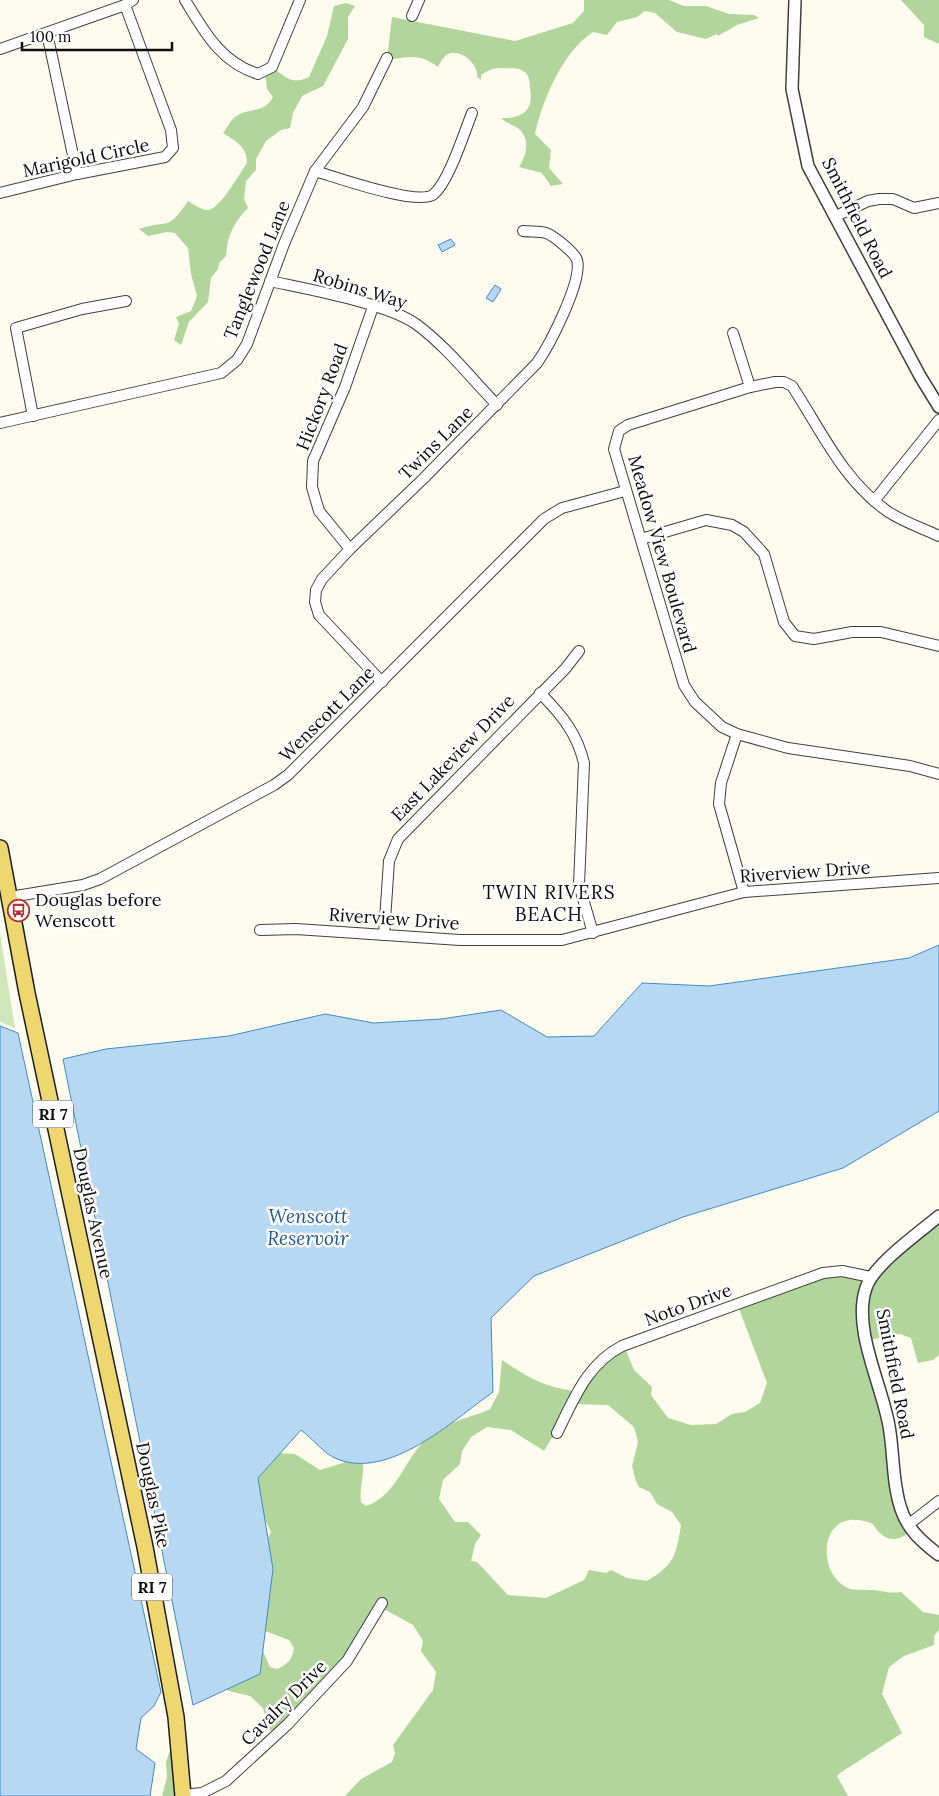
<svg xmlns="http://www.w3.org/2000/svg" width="939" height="1796" viewBox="0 0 939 1796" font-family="Lora,serif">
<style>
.green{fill:#cfe6bb}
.forest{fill:#b2d59b;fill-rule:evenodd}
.water{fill:#b7d8f2;stroke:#4489c3}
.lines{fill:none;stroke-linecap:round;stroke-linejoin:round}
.minor-casing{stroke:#404040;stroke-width:12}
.tertiary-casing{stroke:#404040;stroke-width:14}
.primary-casing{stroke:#1e1e1e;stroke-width:18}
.minor{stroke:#fff;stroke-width:10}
.tertiary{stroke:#fff;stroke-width:11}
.primary{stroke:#eed76f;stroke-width:15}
.labels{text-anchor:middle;stroke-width:5;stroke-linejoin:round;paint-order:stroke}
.shield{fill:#fff;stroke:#565656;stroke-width:1}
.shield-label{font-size:16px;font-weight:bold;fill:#0d0d0d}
.street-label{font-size:18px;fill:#0d0d0d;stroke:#fff}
.poi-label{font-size:18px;fill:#0d0d0d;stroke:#fff;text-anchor:start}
.neighbourhood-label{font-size:19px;letter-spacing:1px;fill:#0d0d0d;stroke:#fff}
.water-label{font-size:19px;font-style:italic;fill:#205b96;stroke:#fff}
</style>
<rect width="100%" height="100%" fill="#fefcef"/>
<polygon class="green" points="0,933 15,1028 0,1022"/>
<g class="forest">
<path d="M584 0H669L684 6H706L729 14 754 15 759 18 737 25 718 36 717 34 706 39 677 32 655 13 645 11 637 17 617 22 607 35 593 32C563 51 542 101 535 134L551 150 549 168 563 184 551 186 542 173 519 167C526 156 531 140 519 129 513 125 506 123 501 118 523 119 534 110 530 88 530 83 529 76 526 73 519 66 511 69 503 68 493 68 490 69 481 75V80L477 77C479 66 464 51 451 53 444 54 441 62 438 67 419 53 409 57 387 60L392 17 515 41 573 23 584 11Z"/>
<polygon points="901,0 939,0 939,44 924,37 924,25"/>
<path d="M346 3 355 6 348 17V39L323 86 302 96 293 113 290 128 281 130 266 141 256 159V170L246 181 244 199 248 208C234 222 227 236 226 256L219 263 218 269 211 278 208 302 189 322 181 345 174 340 179 324 176 317 191 311 197 296 191 274 188 248 175 233 167 232 148 236 139 229C170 219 167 232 188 201 193 204 200 209 206 210 219 212 239 174 247 163 247 146 235 141 223 133 227 128 230 121 235 117 249 107 264 114 273 97L267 89 265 72 273 68C287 78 292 85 309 77L327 36 334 6Z"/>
<path d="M939 1218V1355L933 1360 918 1363 911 1338 900 1334 869 1340 904 1508 915 1529C898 1542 885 1544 873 1524 818 1502 815 1574 848 1588 855 1591 863 1589 870 1590 883 1590 886 1594 901 1592L923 1612 939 1615V1630L934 1636V1645L904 1656 889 1667 882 1694 902 1733 840 1773 837 1776 848 1796H345L361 1779 392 1762 395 1753 393 1745 433 1690 436 1672 421 1651 423 1641 413 1625 382 1608 362 1646 348 1664 279 1737 269 1729 263 1708 250 1696 229 1691 219 1686 262 1649 270 1667 277 1669C288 1664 292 1660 294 1648L289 1640 252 1626 265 1544 271 1532C263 1515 250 1492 259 1473 262 1466 273 1459 278 1453L295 1454 320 1470 349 1461 363 1464C364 1477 359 1489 361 1502L366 1506C398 1495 404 1459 427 1438 445 1421 469 1419 490 1409L499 1392 502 1360C529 1378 542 1386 574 1391L591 1371 625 1348 634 1370 652 1387 651 1395 668 1418 691 1425 716 1424 732 1414 745 1412 760 1403 767 1383 738 1306 837 1268 872 1275ZM572 1404 608 1405 634 1427 638 1442 632 1466 636 1481 639 1487 650 1492 657 1504 672 1512 681 1525C676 1556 674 1565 647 1581L627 1578 611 1570 606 1573 589 1570 584 1580 546 1598 508 1595 477 1562 471 1561 475 1544 481 1535 468 1522H455L439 1499 443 1480 460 1464 462 1451 471 1437 487 1427 511 1430 544 1451Z"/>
<polygon points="174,1739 186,1796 162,1796 167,1777 166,1762"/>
</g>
<g class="water">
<polygon points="451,239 455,245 442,252 438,245"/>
<polygon points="495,285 501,289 493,302 486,298"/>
<path d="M939 945V1111L843 1168 683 1217 534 1276 491 1318 493 1392C452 1421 390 1480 337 1459 324 1454 312 1438 301 1430L258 1478 273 1569 260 1674 193 1705 63 1059 106 1049 229 1036 325 1014 374 1023 441 1019 501 1010 547 1037 594 1036 642 983 709 986 909 958Z"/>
<polygon points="0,1026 18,1033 161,1692 154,1706 141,1718 136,1749 155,1763 150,1796 0,1796"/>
</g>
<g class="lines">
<defs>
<g id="minor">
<path d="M185 0C204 31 220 62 258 74L272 67 300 0"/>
<polyline points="412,16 419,0"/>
<polyline points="47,33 77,174"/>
<polyline points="0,49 125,5 133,0"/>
<path d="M315 171C336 177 419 207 434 194 449 181 464 133 472 113"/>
<polyline points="0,193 77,174 165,157 173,148 171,130 125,5"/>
<polyline points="836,216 868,201 879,199 893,199 914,208 939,203"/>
<path d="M270 281C307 289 386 303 416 324 446 346 471 378 497 405"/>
<polyline points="733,333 750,387"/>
<polyline points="33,416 16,328 82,309 126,301"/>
<polyline points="0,423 221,373 237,360 247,344 284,244 315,171 363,107 387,58"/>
<polyline points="874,501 939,420"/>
<path d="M939 536C922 528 903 522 887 511 842 479 821 430 792 386L784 382H775L750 387 628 425 619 431 614 449 684 685 695 702 722 727 737 734 788 748 910 766 939 774"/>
<polyline points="641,539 706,520 732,525 744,532 764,554 784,622 795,636 814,639 852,632 881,632 939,646"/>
<polyline points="350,549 319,511 312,487 313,461 345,387 373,307"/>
<path d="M382 682 319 615 315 602 316 590 322 579 350 549 423 479 537 363C549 346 583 281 577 260 575 253 553 235 546 233 539 231 530 232 523 231"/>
<path d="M540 693C561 714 577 733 584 763L579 885 593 933"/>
<polyline points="737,734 721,783 719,804 744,892"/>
<polyline points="10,897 83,885 100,879 274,785 288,775 544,519 562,508 625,491"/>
<polyline points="260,930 296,929 460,940 562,940 744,892 939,878"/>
<polyline points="384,935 389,861 398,839 565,669 579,651"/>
<path d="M557 1433C574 1399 587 1364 622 1346L823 1273 842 1271 871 1277"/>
<polyline points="908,1525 939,1501"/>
<polyline points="183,1795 202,1793 226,1781 288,1724 347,1661 382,1603"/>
</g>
<g id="tertiary">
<polyline points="795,0 792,89 808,166 920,376 939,407"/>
<path d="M939 1216C920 1232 873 1265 866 1288 852 1328 882 1385 889 1426 894 1453 892 1483 901 1509 908 1530 922 1542 939 1555"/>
</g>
<polyline id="primary" points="0,848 27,993 145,1547 176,1717 183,1796"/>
</defs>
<use href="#minor" class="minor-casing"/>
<use href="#tertiary" class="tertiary-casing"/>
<use href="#primary" class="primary-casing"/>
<use href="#minor" class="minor"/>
<use href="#tertiary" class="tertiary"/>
<use href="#primary" class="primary"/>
</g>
<defs>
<symbol id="bus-ring" viewBox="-11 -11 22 22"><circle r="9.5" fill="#fff" stroke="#b33130" stroke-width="1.5"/><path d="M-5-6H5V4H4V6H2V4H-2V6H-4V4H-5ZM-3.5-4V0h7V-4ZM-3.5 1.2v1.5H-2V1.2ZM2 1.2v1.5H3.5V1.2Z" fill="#b33130"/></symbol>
</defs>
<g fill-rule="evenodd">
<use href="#bus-ring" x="6" y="898" width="25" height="25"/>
</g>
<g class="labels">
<g class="shield">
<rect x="33" y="1100.5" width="40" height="27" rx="4"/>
<rect x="132" y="1573.5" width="40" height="27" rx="4"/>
</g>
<g class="shield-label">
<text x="53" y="1120">RI 7</text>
<text x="152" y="1593">RI 7</text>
</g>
<g class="street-label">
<text transform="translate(86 158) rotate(-12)" y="6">Marigold Circle</text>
<text transform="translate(857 218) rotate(63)" y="6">Smithfield Road</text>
<text transform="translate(257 270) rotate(-68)" y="6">Tanglewood Lane</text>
<text transform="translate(360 289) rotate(17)" y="6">Robins Way</text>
<text transform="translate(322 397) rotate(-69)" y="6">Hickory Road</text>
<text transform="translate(436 443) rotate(-45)" y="6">Twins Lane</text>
<text transform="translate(662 554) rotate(74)" y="6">Meadow View Boulevard</text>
<text transform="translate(327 714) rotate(-45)" y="6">Wenscott Lane</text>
<text transform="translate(453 758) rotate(-46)" y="6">East Lakeview Drive</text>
<text transform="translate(805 872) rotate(-4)" y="6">Riverview Drive</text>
<text transform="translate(394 919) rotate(4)" y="6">Riverview Drive</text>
<text transform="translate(93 1213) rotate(78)" y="6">Douglas Avenue</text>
<text transform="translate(688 1305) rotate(-20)" y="6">Noto Drive</text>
<text transform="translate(895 1374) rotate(79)" y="6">Smithfield Road</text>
<text transform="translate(153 1495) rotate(78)" y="6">Douglas Pike</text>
<text transform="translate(284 1703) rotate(-45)" y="6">Cavalry Drive</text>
</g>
<g class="poi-label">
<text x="35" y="906">Douglas before<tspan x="35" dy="21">Wenscott</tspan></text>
</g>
<g class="neighbourhood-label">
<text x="549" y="899">TWIN RIVERS<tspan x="549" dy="22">BEACH</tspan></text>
</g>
<g class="water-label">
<text x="308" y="1223">Wenscott<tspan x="308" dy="22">Reservoir</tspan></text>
</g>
</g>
<path d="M22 42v8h150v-8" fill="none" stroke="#0d0d0d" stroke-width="2.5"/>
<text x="30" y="42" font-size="15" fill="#0d0d0d" stroke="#ffffff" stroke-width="4" paint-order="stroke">100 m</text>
</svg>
